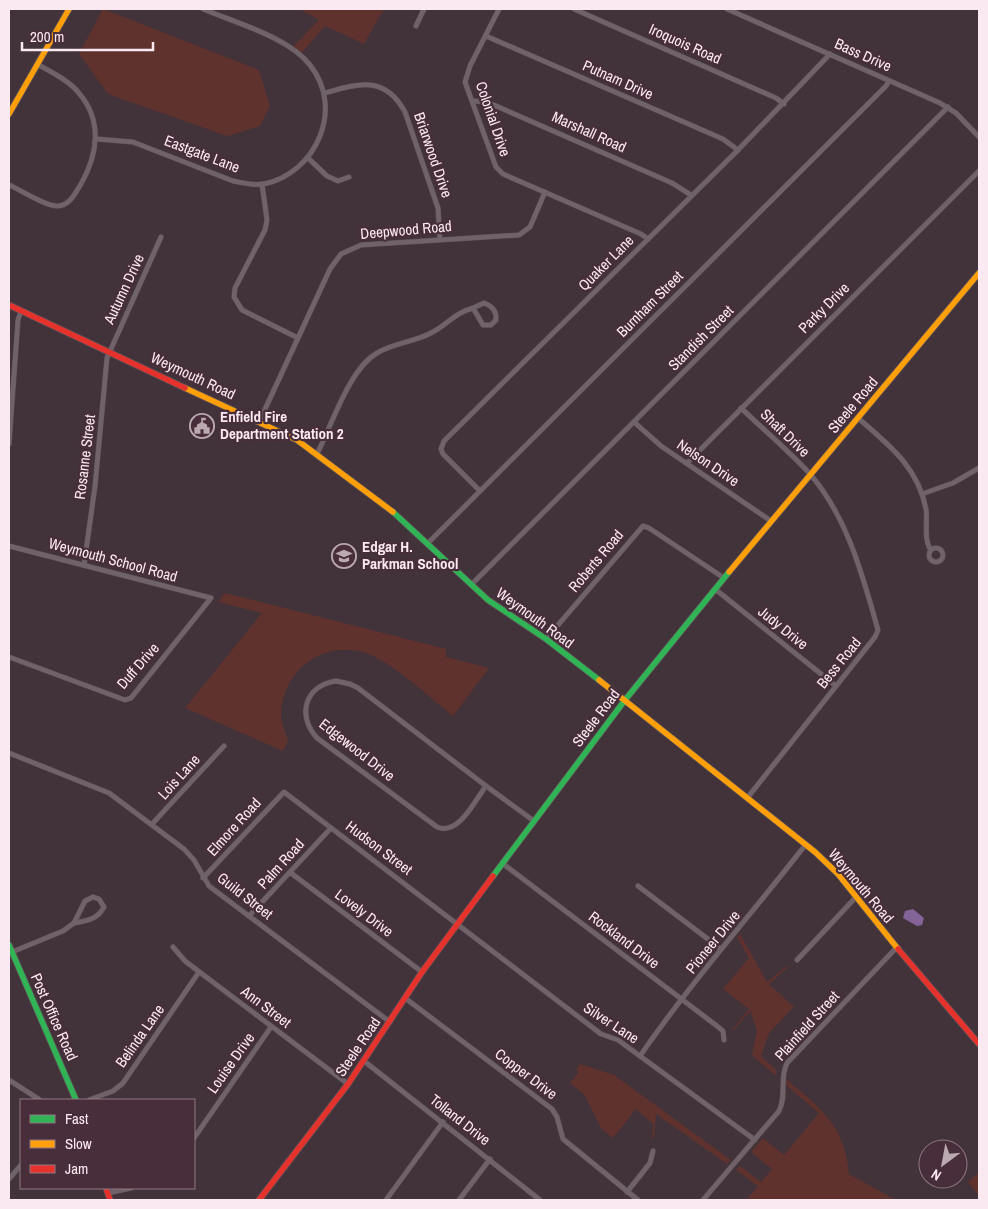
<svg xmlns="http://www.w3.org/2000/svg" width="988" height="1209" viewBox="0 0 988 1209" font-family="'Archivo Narrow',sans-serif">
<style>
.green{fill:#5f322e}
.water{fill:#846398}
.lines{fill:none;stroke-linecap:round;stroke-linejoin:round}
.street-casing{stroke:#5f5257;stroke-width:5.5}
.fast-casing{stroke:#5f5257;stroke-width:7}
.slow-casing{stroke:#5f5257;stroke-width:7}
.jam-casing{stroke:#5f5257;stroke-width:7}
.street{stroke:#6f6369;stroke-width:4.5}
.fast{stroke:#30b455;stroke-width:5.5}
.slow{stroke:#ff9f0a;stroke-width:5.5}
.jam{stroke:#e5322d;stroke-width:5.5}
.labels{text-anchor:middle;stroke-width:4.5;stroke-linejoin:round;paint-order:stroke}
.street-label{font-size:15px;fill:#fbe9f1;stroke:#482d3a}
.poi-label{font-size:15px;font-weight:bold;fill:#fbe9f1;stroke:#482d3a;text-anchor:start}
</style>
<rect width="100%" height="100%" fill="#42333a"/>
<g class="green">
<polygon points="103,9 259,70 270,106 260,126 227,136 108,94 79,54"/>
<polygon points="300,9 384,9 364,44 325,26 299,56 290,50 319,20"/>
<path d="M225 593 446 649V657L489 668 453 716C432 699 389 660 366 653 322 639 282 671 281 715 281 723 286 733 288 741L283 751 185 708 262 613 218 602Z"/>
<polygon points="740,934 767,982 787,966 788,967 769,984 794,1007 769,1033 761,1056 777,1071 776,1076 752,1055 757,1030 750,1011 733,1031 732,1030 749,1009 723,989 749,958 737,937"/>
<polygon points="580,1064 614,1075 731,1160 727,1164 656,1114 654,1138 652,1138 653,1124 636,1109 613,1138 601,1128 584,1094 570,1083 579,1072 576,1070"/>
<path d="M786 1079C821 1109 845 1125 849 1174L896 1200H746L758 1186 736 1170 740 1166 761 1182 772 1169 751 1152 763 1138 784 1155 819 1113 786 1085Z"/>
<polygon points="979,1172 979,1196 968,1182"/>
</g>
<polygon class="water" points="913,909 924,918 922,925 917,926 903,918 905,911"/>
<g class="lines">
<defs>
<g id="street">
<polyline points="499,9 470,66 465,82 496,167 503,174 641,234 648,239"/>
<polyline points="574,9 776,98 784,104"/>
<polyline points="727,9 940,103 956,113 979,137"/>
<polyline points="416,26 424,9"/>
<polyline points="486,36 723,139 738,150"/>
<path d="M325 93C359 83 385 75 405 112L438 208 440 240"/>
<polyline points="473,101 487,102 672,183 691,195"/>
<path d="M97 139 133 142 233 181C243 183 254 186 264 184 316 173 345 109 310 65 288 37 236 23 203 9"/>
<polyline points="308,158 327,176 338,181 349,177"/>
<polyline points="262,184 267,220 265,230 235,288 234,297 242,310 298,338"/>
<path d="M9 185C21 190 45 206 57 206 70 206 75 193 81 184 98 154 103 120 78 92 68 80 51 72 37 64"/>
<path d="M741 408C764 430 789 451 810 474 848 518 863 577 878 630L875 637 748 797"/>
<path d="M858 418C889 445 918 467 926 509 928 521 923 539 931 550"/>
<polyline points="260,420 330,269 341,254 361,245 519,235 530,227 545,192"/>
<polyline points="634,422 661,446 771,521"/>
<polyline points="9,444 18,320 21,311"/>
<path d="M317 454C332 425 349 369 377 353 394 343 414 342 431 333 447 325 454 313 473 308L483 325H491L496 320C497 311 492 306 484 303L473 308"/>
<polyline points="687,463 979,171"/>
<polyline points="480,491 443,454 441,449 444,441 738,150 830,54"/>
<polyline points="922,494 953,483 979,468"/>
<polyline points="427,544 886,86 889,81"/>
<polyline points="9,546 211,598 131,698 125,700 9,657"/>
<circle cx="936" cy="555" r="7"/>
<polyline points="84,565 95,486 107,358 161,237"/>
<polyline points="471,585 948,107"/>
<polyline points="715,589 836,686"/>
<polyline points="546,639 643,526 649,528 724,578"/>
<path d="M336 681 350 684 358 688 486 786C475 800 459 836 437 827L317 738C297 716 304 686 336 681Z"/>
<polyline points="9,753 109,793 184,849 194,860 209,886 390,1022"/>
<polyline points="486,786 534,821"/>
<polyline points="152,824 224,746"/>
<polyline points="502,863 717,1026 723,1031 724,1040"/>
<polyline points="291,873 422,972"/>
<polyline points="203,878 284,792 601,1034 618,1040 755,1140"/>
<polyline points="638,886 721,949"/>
<path d="M93 897 99 899 104 907C98 919 87 921 74 923L85 901Z"/>
<polyline points="249,916 331,828"/>
<polyline points="173,947 185,961 348,1084"/>
<polyline points="12,952 63,931 74,923"/>
<polyline points="797,960 856,897"/>
<polyline points="405,998 552,1109 557,1117 563,1139 638,1200"/>
<path d="M640 1056C691 982 751 915 806 844"/>
<polyline points="364,1061 540,1200"/>
<polyline points="9,1080 40,1100"/>
<polyline points="89,1100 113,1091 123,1083 199,972"/>
<polyline points="194,1138 271,1027"/>
<polyline points="9,1179 21,1165"/>
<polyline points="627,1192 650,1163 653,1151"/>
<polyline points="108,1193 131,1188"/>
<polyline points="386,1200 443,1122"/>
<polyline points="459,1200 490,1159"/>
<path d="M703 1200 779 1111C787 1096 779 1079 787 1063L897 947"/>
</g>
<g id="fast">
<polyline points="393,512 488,600 546,639 599,680"/>
<polyline points="493,876 625,700 729,572"/>
<polyline points="9,945 76,1100"/>
</g>
<g id="slow">
<polyline points="9,114 69,9"/>
<polyline points="185,388 297,440 393,512"/>
<polyline points="729,572 979,273"/>
<polyline points="599,680 815,852 838,874 898,949"/>
</g>
<g id="jam">
<polyline points="9,305 185,388"/>
<polyline points="898,949 979,1044"/>
<polyline points="106,1188 110,1200"/>
<polyline points="259,1200 348,1084 422,972 493,876"/>
</g>
</defs>
<use href="#street" class="street-casing"/>
<use href="#fast" class="fast-casing"/>
<use href="#slow" class="slow-casing"/>
<use href="#jam" class="jam-casing"/>
<use href="#street" class="street"/>
<use href="#fast" class="fast"/>
<use href="#slow" class="slow"/>
<use href="#jam" class="jam"/>
</g>
<defs>
<symbol id="civic-ring" viewBox="-11 -11 22 22"><circle r="9.5" fill="#482d3a" stroke="#baa9b1" stroke-width="1.5"/><path d="M-.6-6.5H3V-4.5H.6V-3L4-1V1h2V6H-6V1h2V-1L-.6-3ZM-1.2 2.5V6h2.4V2.5Z" fill="#baa9b1"/></symbol>
<symbol id="school-ring" viewBox="-11 -11 22 22"><circle r="9.5" fill="#482d3a" stroke="#baa9b1" stroke-width="1.5"/><path d="M0-5L7-2L0 1L-7-2ZM-4 1L0 2.5L4 1V4Q0 6-4 4Z" fill="#baa9b1"/></symbol>
</defs>
<g fill-rule="evenodd">
<use href="#civic-ring" x="188" y="412" width="28" height="28"/>
<use href="#school-ring" x="330" y="542" width="28" height="28"/>
</g>
<g class="labels">
<g class="street-label">
<text transform="translate(685 44) rotate(24)" y="5">Iroquois Road</text>
<text transform="translate(863 55) rotate(24)" y="5">Bass Drive</text>
<text transform="translate(618 80) rotate(24)" y="5">Putnam Drive</text>
<text transform="translate(493 119) rotate(71)" y="5">Colonial Drive</text>
<text transform="translate(589 132) rotate(24)" y="5">Marshall Road</text>
<text transform="translate(202 154) rotate(21)" y="5">Eastgate Lane</text>
<text transform="translate(433 155) rotate(71)" y="5">Briarwood Drive</text>
<text transform="translate(406 230) rotate(-5)" y="5">Deepwood Road</text>
<text transform="translate(606 263) rotate(-45)" y="5">Quaker Lane</text>
<text transform="translate(124 289) rotate(-65)" y="5">Autumn Drive</text>
<text transform="translate(650 304) rotate(-45)" y="5">Burnham Street</text>
<text transform="translate(824 308) rotate(-45)" y="5">Parky Drive</text>
<text transform="translate(701 338) rotate(-45)" y="5">Standish Street</text>
<text transform="translate(193 376) rotate(25)" y="5">Weymouth Road</text>
<text transform="translate(853 405) rotate(-50)" y="5">Steele Road</text>
<text transform="translate(785 433) rotate(44)" y="5">Shaft Drive</text>
<text transform="translate(85 457) rotate(-83)" y="5">Rosanne Street</text>
<text transform="translate(708 463) rotate(34)" y="5">Nelson Drive</text>
<text transform="translate(113 560) rotate(15)" y="5">Weymouth School Road</text>
<text transform="translate(596 561) rotate(-50)" y="5">Roberts Road</text>
<text transform="translate(535 618) rotate(36)" y="5">Weymouth Road</text>
<text transform="translate(783 628) rotate(39)" y="5">Judy Drive</text>
<text transform="translate(839 663) rotate(-51)" y="5">Bess Road</text>
<text transform="translate(138 666) rotate(-49)" y="5">Duff Drive</text>
<text transform="translate(596 718) rotate(-53)" y="5">Steele Road</text>
<text transform="translate(357 750) rotate(38)" y="5">Edgewood Drive</text>
<text transform="translate(179 777) rotate(-48)" y="5">Lois Lane</text>
<text transform="translate(234 827) rotate(-48)" y="5">Elmore Road</text>
<text transform="translate(379 848) rotate(37)" y="5">Hudson Street</text>
<text transform="translate(281 864) rotate(-48)" y="5">Palm Road</text>
<text transform="translate(861 886) rotate(50)" y="5">Weymouth Road</text>
<text transform="translate(245 896) rotate(38)" y="5">Guild Street</text>
<text transform="translate(364 913) rotate(37)" y="5">Lovely Drive</text>
<text transform="translate(624 940) rotate(37)" y="5">Rockland Drive</text>
<text transform="translate(713 942) rotate(-51)" y="5">Pioneer Drive</text>
<text transform="translate(266 1007) rotate(37)" y="5">Ann Street</text>
<text transform="translate(54 1017) rotate(66)" y="5">Post Office Road</text>
<text transform="translate(611 1023) rotate(33)" y="5">Silver Lane</text>
<text transform="translate(807 1026) rotate(-48)" y="5">Plainfield Street</text>
<text transform="translate(140 1036) rotate(-55)" y="5">Belinda Lane</text>
<text transform="translate(358 1047) rotate(-56)" y="5">Steele Road</text>
<text transform="translate(231 1063) rotate(-55)" y="5">Louise Drive</text>
<text transform="translate(526 1074) rotate(37)" y="5">Copper Drive</text>
<text transform="translate(460 1120) rotate(38)" y="5">Tolland Drive</text>
</g>
<g class="poi-label">
<text x="220" y="422">Enfield Fire<tspan x="220" dy="17">Department Station 2</tspan></text>
<text x="362" y="552">Edgar H.<tspan x="362" dy="17">Parkman School</tspan></text>
</g>
</g>
<rect width="988" height="1209" fill="none" stroke="#fbe9f1" stroke-width="20"/>
<rect x="20" y="1099" width="175" height="90" fill="#482d3a" stroke="#907883"/>
<rect x="30" y="1115" width="25" height="8" fill="#30b455" stroke="#907883"/>
<text x="65" y="1124" font-size="15" fill="#fbe9f1">Fast</text>
<rect x="30" y="1140" width="25" height="8" fill="#ff9f0a" stroke="#907883"/>
<text x="65" y="1149" font-size="15" fill="#fbe9f1">Slow</text>
<rect x="30" y="1165" width="25" height="8" fill="#e5322d" stroke="#907883"/>
<text x="65" y="1174" font-size="15" fill="#fbe9f1">Jam</text>
<g transform="translate(943 1164) rotate(212)"><circle r="24" fill="#482d3a" stroke="#907883"/>
<path d="M0-4L9 19L0 12L-9 19Z" fill="#baa9b1"/>
<text y="-8" font-size="14" font-weight="bold" text-anchor="middle" fill="#fbe9f1">N</text>
</g>
<path d="M22 42v8h131v-8" fill="none" stroke="#fbe9f1" stroke-width="2.5"/>
<text x="30" y="42" font-size="15" fill="#fbe9f1" stroke="#482d3a" stroke-width="4" paint-order="stroke">200 m</text>
</svg>
